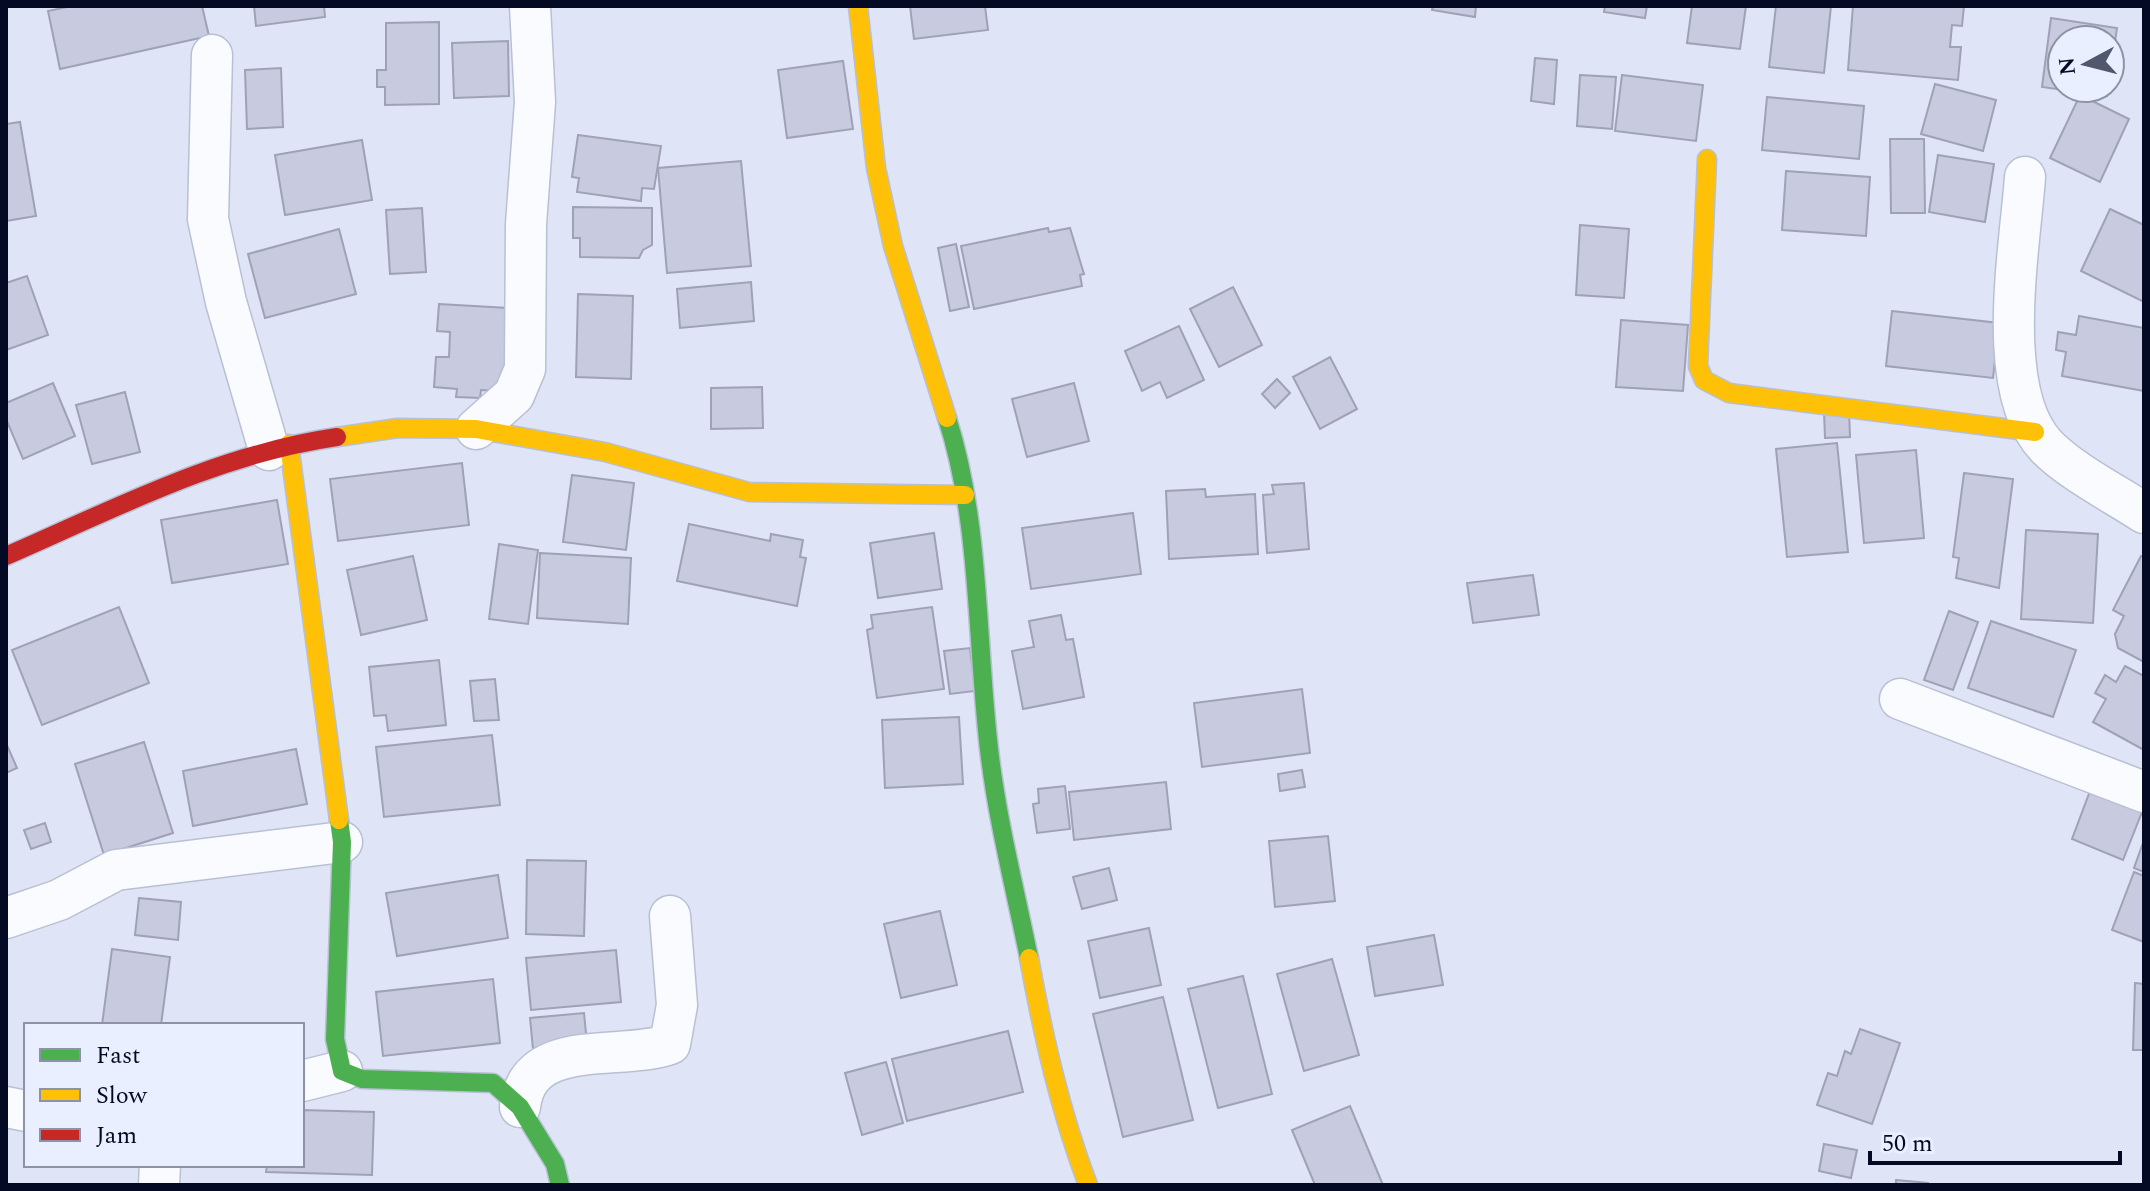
<svg xmlns="http://www.w3.org/2000/svg" width="2150" height="1191" viewBox="0 0 2150 1191" font-family="Spectral,serif">
<style>
.building{fill:#c8cadf;stroke:#a0a1b6;stroke-width:2}
.lines{fill:none;stroke-linecap:round;stroke-linejoin:round}
.street-casing{stroke:#b8c0d4;stroke-width:43}
.fast-casing{stroke:#b8c0d4;stroke-width:21}
.slow-casing{stroke:#b8c0d4;stroke-width:21}
.jam-casing{stroke:#b8c0d4;stroke-width:21}
.street{stroke:#fafbfe;stroke-width:40}
.fast{stroke:#4caf50;stroke-width:18}
.slow{stroke:#ffc107;stroke-width:18}
.jam{stroke:#c62828;stroke-width:18}
</style>
<rect width="100%" height="100%" fill="#dfe5f6"/>
<g class="building">
<polygon points="72,6 202,6 209,36 60,69 48,11"/>
<polygon points="254,6 324,6 325,17 256,26"/>
<polygon points="910,6 985,6 988,30 914,39"/>
<polygon points="1433,6 1476,6 1475,17 1432,10"/>
<polygon points="1605,6 1647,6 1645,18 1604,12"/>
<polygon points="1692,6 1746,6 1740,49 1687,43"/>
<polygon points="1776,6 1831,6 1824,73 1769,67"/>
<polygon points="1853,6 1964,6 1962,26 1952,25 1950,47 1961,47 1958,80 1848,70"/>
<polygon points="2051,18 2117,28 2110,76 2110,40 2062,40 2062,88 2108,88 2107,96 2042,87"/>
<polygon points="439,22 439,104 385,105 385,87 377,87 377,70 386,70 386,23"/>
<polygon points="508,41 509,96 454,98 452,43"/>
<polygon points="1535,58 1557,60 1554,104 1531,101"/>
<polygon points="843,61 853,129 787,138 778,70"/>
<polygon points="281,68 283,127 247,129 245,70"/>
<polygon points="1580,75 1616,77 1612,129 1577,126"/>
<polygon points="1622,75 1703,85 1696,141 1615,131"/>
<polygon points="1935,84 1996,100 1983,151 1921,134"/>
<polygon points="2080,95 2129,119 2100,182 2050,158"/>
<polygon points="1767,97 1864,106 1859,159 1762,150"/>
<polygon points="20,122 36,216 6,221 6,124"/>
<polygon points="578,135 661,146 654,189 642,188 641,201 577,192 579,178 572,177"/>
<polygon points="1890,139 1924,139 1925,213 1891,213"/>
<polygon points="362,140 372,200 285,215 275,155"/>
<polygon points="1938,155 1994,164 1985,222 1929,212"/>
<polygon points="741,161 751,266 667,273 658,168"/>
<polygon points="1786,171 1870,177 1866,236 1782,230"/>
<polygon points="573,207 652,208 652,245 643,250 639,258 580,257 580,238 573,238"/>
<polygon points="422,208 426,272 390,274 386,210"/>
<polygon points="2110,209 2144,225 2144,302 2081,271"/>
<polygon points="1580,225 1629,229 1624,298 1576,295"/>
<polygon points="1048,228 1049,232 1070,228 1084,274 1080,275 1082,286 974,309 961,246"/>
<polygon points="339,229 356,294 265,318 248,254"/>
<polygon points="956,244 969,307 950,311 938,248"/>
<polygon points="27,276 48,335 6,350 6,283"/>
<polygon points="751,282 754,321 680,328 677,289"/>
<polygon points="1233,287 1262,345 1219,367 1190,309"/>
<polygon points="578,294 633,296 631,379 576,377"/>
<polygon points="439,304 508,308 504,391 481,390 480,398 456,397 457,389 434,387 436,357 449,357 450,332 437,331"/>
<polygon points="1892,311 1999,323 1993,378 1886,366"/>
<polygon points="2079,316 2144,328 2144,391 2062,376 2066,352 2056,350 2058,332 2076,335"/>
<polygon points="1621,320 1688,325 1683,391 1616,387"/>
<polygon points="1179,326 1204,380 1167,398 1160,382 1142,391 1125,351"/>
<polygon points="1330,357 1357,409 1320,429 1293,377"/>
<polygon points="1277,379 1290,393 1275,408 1262,394"/>
<polygon points="53,383 75,436 23,459 6,419 6,403"/>
<polygon points="1074,383 1089,441 1027,457 1012,399"/>
<polygon points="762,387 763,428 711,429 711,388"/>
<polygon points="125,392 140,452 92,464 76,405"/>
<polygon points="1849,411 1850,437 1825,438 1824,412"/>
<polygon points="1837,443 1848,552 1787,557 1776,449"/>
<polygon points="1916,450 1924,538 1864,543 1856,455"/>
<polygon points="462,463 469,525 338,541 330,479"/>
<polygon points="1964,473 2013,479 1999,588 1956,578 1959,558 1953,557"/>
<polygon points="572,475 634,483 626,550 563,542"/>
<polygon points="1304,483 1309,549 1267,553 1263,495 1274,494 1272,485"/>
<polygon points="1205,489 1206,497 1255,494 1258,554 1169,559 1166,491"/>
<polygon points="277,500 288,564 172,583 161,520"/>
<polygon points="1133,513 1141,574 1031,589 1022,528"/>
<polygon points="689,524 770,541 771,534 803,540 800,557 806,558 797,606 677,581"/>
<polygon points="2026,530 2098,534 2093,623 2021,619"/>
<polygon points="934,533 942,589 878,598 870,543"/>
<polygon points="499,544 538,550 528,624 489,619"/>
<polygon points="540,553 631,558 628,624 537,618"/>
<polygon points="413,556 427,620 361,635 347,570"/>
<polygon points="2141,556 2144,558 2144,662 2118,648 2115,634 2124,616 2113,610"/>
<polygon points="1533,575 1539,615 1473,623 1467,583"/>
<polygon points="119,607 149,683 42,725 12,650"/>
<polygon points="932,607 944,689 877,698 867,630 873,628 871,615"/>
<polygon points="1949,611 1978,622 1953,690 1924,680"/>
<polygon points="1061,615 1066,640 1073,639 1084,697 1023,709 1012,651 1034,647 1029,621"/>
<polygon points="1991,621 2076,650 2053,717 1968,688"/>
<polygon points="970,648 975,691 950,694 944,651"/>
<polygon points="439,660 446,725 388,731 386,715 374,716 369,667"/>
<polygon points="2125,666 2144,676 2144,750 2093,722 2106,699 2095,693 2105,675 2116,682"/>
<polygon points="495,679 499,720 474,721 470,681"/>
<polygon points="1302,689 1310,753 1202,767 1194,703"/>
<polygon points="959,717 963,784 885,788 882,720"/>
<polygon points="492,735 500,805 384,817 376,747"/>
<polygon points="144,742 173,833 104,855 75,764"/>
<polygon points="6,743 17,768 6,773"/>
<polygon points="296,749 307,804 193,826 183,771"/>
<polygon points="1302,770 1305,787 1280,791 1278,774"/>
<polygon points="1166,782 1171,829 1074,840 1069,792"/>
<polygon points="1065,786 1070,829 1037,833 1033,804 1039,803 1038,789"/>
<polygon points="2090,791 2142,812 2123,860 2072,839"/>
<polygon points="45,823 51,842 31,849 24,830"/>
<polygon points="1328,836 1335,901 1275,907 1269,841"/>
<polygon points="2144,840 2144,872 2134,868"/>
<polygon points="527,860 586,861 584,936 526,934"/>
<polygon points="1109,868 1117,900 1082,909 1073,877"/>
<polygon points="2134,872 2144,876 2144,942 2112,930"/>
<polygon points="498,875 508,938 397,956 386,893"/>
<polygon points="139,898 181,902 178,940 135,935"/>
<polygon points="940,911 957,985 901,998 884,924"/>
<polygon points="1149,928 1161,985 1100,998 1088,941"/>
<polygon points="1434,935 1443,985 1375,996 1367,947"/>
<polygon points="112,949 170,957 161,1025 102,1025"/>
<polygon points="616,950 621,1002 531,1010 526,958"/>
<polygon points="1332,959 1359,1055 1304,1071 1277,974"/>
<polygon points="1243,976 1272,1094 1218,1108 1188,989"/>
<polygon points="493,979 500,1043 383,1056 376,992"/>
<polygon points="2135,983 2144,984 2144,1050 2133,1050"/>
<polygon points="1163,997 1193,1120 1123,1137 1093,1014"/>
<polygon points="584,1013 587,1044 533,1049 530,1018"/>
<polygon points="1860,1029 1900,1043 1872,1124 1817,1105 1828,1073 1837,1076 1845,1051 1851,1054"/>
<polygon points="1008,1031 1023,1092 907,1121 892,1059"/>
<polygon points="886,1062 903,1123 862,1135 845,1073"/>
<polygon points="1350,1106 1383,1185 1315,1185 1292,1130"/>
<polygon points="302,1110 374,1112 372,1175 266,1172 267,1165 302,1165"/>
<polygon points="1824,1144 1857,1150 1851,1178 1819,1171"/>
<polygon points="1896,1180 1928,1183 1928,1185 1896,1185"/>
</g>
<g class="lines">
<defs>
<g id="street">
<polyline points="212,55 208,219 226,302 269,450"/>
<path d="M2025 177C2020 248 1993 392 2047 447 2072 472 2115 494 2144 513"/>
<polyline points="476,429 514,395 525,369 526,224 535,102 530,6"/>
<polyline points="1900,699 2144,792"/>
<polyline points="6,918 59,900 116,870 342,842"/>
<polyline points="302,1081 342,1071"/>
<polyline points="6,1107 26,1111"/>
<path d="M520 1107C528 1035 621 1062 670 1044L677 1005 670 916"/>
<polyline points="159,1185 160,1165"/>
</g>
<g id="fast">
<path d="M947 418C981 524 976 639 989 749 997 819 1015 889 1029 958"/>
<polyline points="339,820 342,842 335,1039 342,1071 362,1079 493,1083 520,1107 555,1164 560,1185"/>
</g>
<g id="slow">
<polyline points="858,6 876,168 893,246 947,418"/>
<polyline points="1707,159 1698,366 1704,380 1729,393 2035,432"/>
<polyline points="337,437 398,428 476,429 605,452 749,492 965,495"/>
<polyline points="289,444 339,820"/>
<path d="M1029 958C1043 1035 1060 1111 1088 1185"/>
</g>
<path id="jam" d="M6 556C114 509 219 454 337 437"/>
</defs>
<use href="#street" class="street-casing"/>
<use href="#fast" class="fast-casing"/>
<use href="#slow" class="slow-casing"/>
<use href="#jam" class="jam-casing"/>
<use href="#street" class="street"/>
<use href="#fast" class="fast"/>
<use href="#slow" class="slow"/>
<use href="#jam" class="jam"/>
</g>
<rect width="2150" height="1191" fill="none" stroke="#040a23" stroke-width="16"/>
<rect x="24" y="1023" width="280" height="144" fill="#e9effe" stroke="#8d93a6" stroke-width="2"/>
<rect x="40" y="1049" width="40" height="12" fill="#4caf50" stroke="#8d93a6" stroke-width="2"/>
<text x="96" y="1063" font-size="24" fill="#040a23">Fast</text>
<rect x="40" y="1089" width="40" height="12" fill="#ffc107" stroke="#8d93a6" stroke-width="2"/>
<text x="96" y="1103" font-size="24" fill="#040a23">Slow</text>
<rect x="40" y="1129" width="40" height="12" fill="#c62828" stroke="#8d93a6" stroke-width="2"/>
<text x="96" y="1143" font-size="24" fill="#040a23">Jam</text>
<g transform="translate(2086 64) rotate(263)"><circle r="38" fill="#e9effe" stroke="#8d93a6" stroke-width="2"/>
<path d="M0-6L14 30L0 20L-14 30Z" fill="#51576d"/>
<text y="-12" font-size="22" font-weight="bold" text-anchor="middle" fill="#040a23">N</text>
</g>
<path d="M1870 1151v12h250v-12" fill="none" stroke="#040a23" stroke-width="4"/>
<text x="1882" y="1151" font-size="24" fill="#040a23" stroke="#e9effe" stroke-width="6" paint-order="stroke">50 m</text>
</svg>
